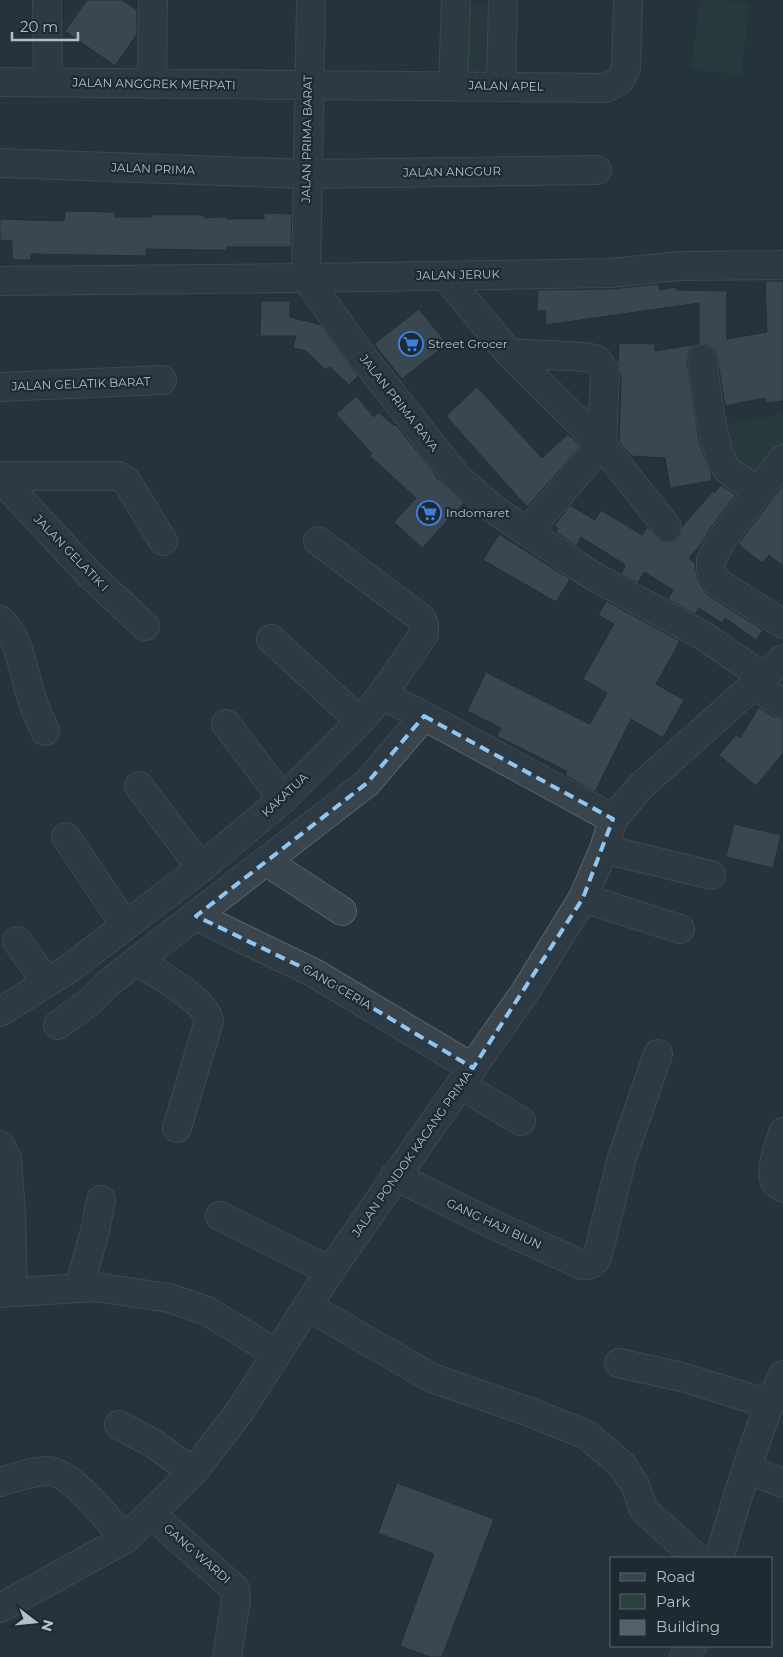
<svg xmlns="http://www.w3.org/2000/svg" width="783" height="1657" viewBox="0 0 783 1657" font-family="Montserrat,sans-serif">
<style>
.green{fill:#2a413e}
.building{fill:#53616c;stroke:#202b33}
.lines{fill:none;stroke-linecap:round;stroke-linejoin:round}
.minor-casing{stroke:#57626a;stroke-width:30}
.minor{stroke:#39444c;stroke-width:28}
.marked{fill:none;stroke:#8fc6f2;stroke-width:4;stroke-dasharray:10 6;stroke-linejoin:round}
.labels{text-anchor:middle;stroke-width:4.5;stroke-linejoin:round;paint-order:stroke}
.street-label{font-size:12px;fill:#b5bfc7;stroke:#1e2931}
.poi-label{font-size:12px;fill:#b5bfc7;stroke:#1e2931;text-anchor:start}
</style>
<rect width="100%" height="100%" fill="#25333c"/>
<g class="green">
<polygon points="700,0 718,0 750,4 741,75 691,69"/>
<polygon points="464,6 497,7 494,80 462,79"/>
<polygon points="783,414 783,451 762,475 731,457 725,424"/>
</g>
<g class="building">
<polygon points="87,0 122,0 137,10 137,34 115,66 65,31"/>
<polygon points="65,211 115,212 115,217 151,217 151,215 204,215 204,218 227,217 227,219 264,219 264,213 292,214 291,247 227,247 227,250 206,250 146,249 146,256 31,254 31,260 12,260 12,241 0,240 0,219 64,221"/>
<polygon points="765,281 783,281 783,401 765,403 765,398 725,406 717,356 714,349 708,345 699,344 699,303 545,325 546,311 537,311 538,290 611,289 659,284 660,290 676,287 676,290 727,291 727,339 767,332"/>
<polygon points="261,301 290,301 290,317 321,325 358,376 349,385 330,367 326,370 306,351 293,348 296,336 260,336"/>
<polygon points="419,309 447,344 402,379 374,344"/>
<polygon points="619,343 655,344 655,351 698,344 692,347 688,353 687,361 698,436 703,453 711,473 712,481 670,488 665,458 631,456 619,442 621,378 618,363"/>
<polygon points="477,387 542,458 568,434 581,446 527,507 446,416"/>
<polygon points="356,396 374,417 378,412 395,426 396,425 436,475 435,476 464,503 422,548 394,522 416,498 370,456 372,454 336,414"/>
<polygon points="721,485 736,495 710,529 703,542 689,558 695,563 697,577 703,589 708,595 763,630 756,640 725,618 722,623 699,608 695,614 668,599 673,590 644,572 638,583 621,574 625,566 624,564 581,537 576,546 556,532 558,528 554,526 570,505 595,520 601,510 642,535 647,527 661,541 670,542 677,539 681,533 682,527 714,490 714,493"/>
<polygon points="783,485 783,566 769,555 762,563 738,544"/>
<polygon points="499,534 570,579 556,602 483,560"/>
<polygon points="606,601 680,641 656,684 684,700 663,738 631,719 595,792 565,775 567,771 497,736 501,728 467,711 486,672 590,724 607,693 583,679 614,624 598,615"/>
<polygon points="759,707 774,717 783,719 783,753 756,786 719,755 736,735 740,738"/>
<polygon points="734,824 781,835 773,868 726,857"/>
<polygon points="397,1483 494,1519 442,1657 430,1657 400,1646 434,1554 378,1533"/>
</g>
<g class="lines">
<defs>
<g id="minor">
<polyline points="47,0 48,82"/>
<polyline points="0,82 606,88 620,80 626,68 628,0"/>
<polyline points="152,84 153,0"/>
<polyline points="453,85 456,0"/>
<polyline points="501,86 503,0"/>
<polyline points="0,163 306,174 597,170"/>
<polyline points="445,276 509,353 602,445 667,527"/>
<polyline points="306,278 362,356 457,477 495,510 593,576 702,635 764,677"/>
<polyline points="306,278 311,0"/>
<polyline points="0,281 306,278 611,273 679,266 783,265"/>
<polyline points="509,353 586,357 597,360 605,371 602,445 537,520 528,533"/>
<path d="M702 359C706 384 712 451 727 469 735 478 750 484 760 490"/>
<polyline points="0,387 162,380"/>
<polyline points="783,459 723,538 711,560 711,570 717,582 783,624"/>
<polyline points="0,476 119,476 127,482 163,541"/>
<polyline points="0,478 90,575 145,626"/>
<path d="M0 620C22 640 23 675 33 702 36 712 41 721 45 731"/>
<polyline points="271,639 360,721"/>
<polyline points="754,685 783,704"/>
<polyline points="382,695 424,716 613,819"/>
<polyline points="226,724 283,799"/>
<polyline points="139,786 201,868"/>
<polyline points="66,837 125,925"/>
<polyline points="604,849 711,875"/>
<polyline points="267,862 342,911"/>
<polyline points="583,898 680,929"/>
<polyline points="196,916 314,973 473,1068"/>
<polyline points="17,941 47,983"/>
<path d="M137 961C155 973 206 999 209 1021L177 1128"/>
<polyline points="0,1012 70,968 201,868 283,799 360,721 382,695 424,634 424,625 421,618 318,541"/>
<polyline points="58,1025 88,1003 107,984 367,783 424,716"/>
<polyline points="461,1085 521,1121"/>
<path d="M783 1132C780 1144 768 1172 776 1183 778 1185 781 1186 783 1188"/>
<polyline points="0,1145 7,1158 11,1215 13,1291"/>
<path d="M395 1176 490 1223 582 1265C589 1266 593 1264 597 1258L622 1158 658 1054"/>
<polyline points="220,1216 330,1271"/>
<polyline points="79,1288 95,1231 101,1200"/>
<polyline points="0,1293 95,1287 169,1298 207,1311 276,1353"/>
<polyline points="307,1306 432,1378 527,1411 587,1435 622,1465 635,1485 644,1510 697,1558"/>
<polyline points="619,1363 682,1377 769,1404"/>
<polyline points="119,1425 154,1444 193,1472"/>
<polyline points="747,1469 783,1483"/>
<path d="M0 1482C14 1478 30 1472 45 1471 69 1468 110 1522 125 1539"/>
<polyline points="151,1514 235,1589 236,1600 227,1657"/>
<path d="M719 1558C738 1497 755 1433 783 1375"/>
<polyline points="0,1608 125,1539 193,1472 240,1411 330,1271 525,992 583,898 604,849 613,819 641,786 783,659"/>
<polyline points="684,1657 692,1646"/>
</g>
</defs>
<use href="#minor" class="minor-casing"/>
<use href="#minor" class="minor"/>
</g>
<path d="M0 0H783V1657H0ZM424 716 613 819 583 898 473 1068 314 973 196 916 367 783Z" fill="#25333c" fill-opacity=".55" fill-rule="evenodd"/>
<path class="marked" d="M424 716 613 819 583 898 473 1068 314 973 196 916 367 783Z"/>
<defs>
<symbol id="supermarket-ring" viewBox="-11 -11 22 22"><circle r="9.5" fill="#1e2931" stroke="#3f7fe0" stroke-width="1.5"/><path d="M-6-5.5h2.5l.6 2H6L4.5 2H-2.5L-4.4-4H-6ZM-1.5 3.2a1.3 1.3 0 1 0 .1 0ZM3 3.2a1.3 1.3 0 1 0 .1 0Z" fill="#3f7fe0"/></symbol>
</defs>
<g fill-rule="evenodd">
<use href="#supermarket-ring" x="397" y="330" width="28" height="28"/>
<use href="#supermarket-ring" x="415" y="499" width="28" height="28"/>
</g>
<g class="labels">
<g class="street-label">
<text transform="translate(154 84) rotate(1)" y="4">JALAN ANGGREK MERPATI</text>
<text transform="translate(506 86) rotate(1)" y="4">JALAN APEL</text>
<text transform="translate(307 139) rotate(-89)" y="4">JALAN PRIMA BARAT</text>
<text transform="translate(153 169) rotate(2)" y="4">JALAN PRIMA</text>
<text transform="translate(452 172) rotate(-1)" y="4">JALAN ANGGUR</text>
<text transform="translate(458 275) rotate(-1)" y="4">JALAN JERUK</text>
<text transform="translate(81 384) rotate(-2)" y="4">JALAN GELATIK BARAT</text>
<text transform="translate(399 403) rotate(52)" y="4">JALAN PRIMA RAYA</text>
<text transform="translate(71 553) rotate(46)" y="4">JALAN GELATIK I</text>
<text transform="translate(285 795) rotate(-43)" y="4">KAKATUA</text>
<text transform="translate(337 987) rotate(30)" y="4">GANG CERIA</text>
<text transform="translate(412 1154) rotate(-55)" y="4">JALAN PONDOK KACANG PRIMA</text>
<text transform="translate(494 1224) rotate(25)" y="4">GANG HAJI BIUN</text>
<text transform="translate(197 1554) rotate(41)" y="4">GANG WARDI</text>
</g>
<g class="poi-label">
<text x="428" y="348">Street Grocer</text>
<text x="446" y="517">Indomaret</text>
</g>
</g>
<rect x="610" y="1557" width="162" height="90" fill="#1e2931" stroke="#5a656d"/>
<rect x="620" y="1573" width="25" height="8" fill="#39444c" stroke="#5a656d"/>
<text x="656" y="1582" font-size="15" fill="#b5bfc7">Road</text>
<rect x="620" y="1594" width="25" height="15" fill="#2a413e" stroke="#5a656d"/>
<text x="656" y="1607" font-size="15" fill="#b5bfc7">Park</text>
<rect x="620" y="1620" width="25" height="15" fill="#53616c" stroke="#5a656d"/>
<text x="656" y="1632" font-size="15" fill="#b5bfc7">Building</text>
<g transform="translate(35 1622) rotate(106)" stroke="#1e2931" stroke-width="4" paint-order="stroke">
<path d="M0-4L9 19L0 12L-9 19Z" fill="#b5bfc7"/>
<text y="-8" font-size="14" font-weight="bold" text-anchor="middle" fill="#b5bfc7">N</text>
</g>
<path d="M12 32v8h66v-8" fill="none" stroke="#b5bfc7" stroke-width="2.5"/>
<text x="20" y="32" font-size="15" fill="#b5bfc7" stroke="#1e2931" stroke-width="4" paint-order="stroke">20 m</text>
</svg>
